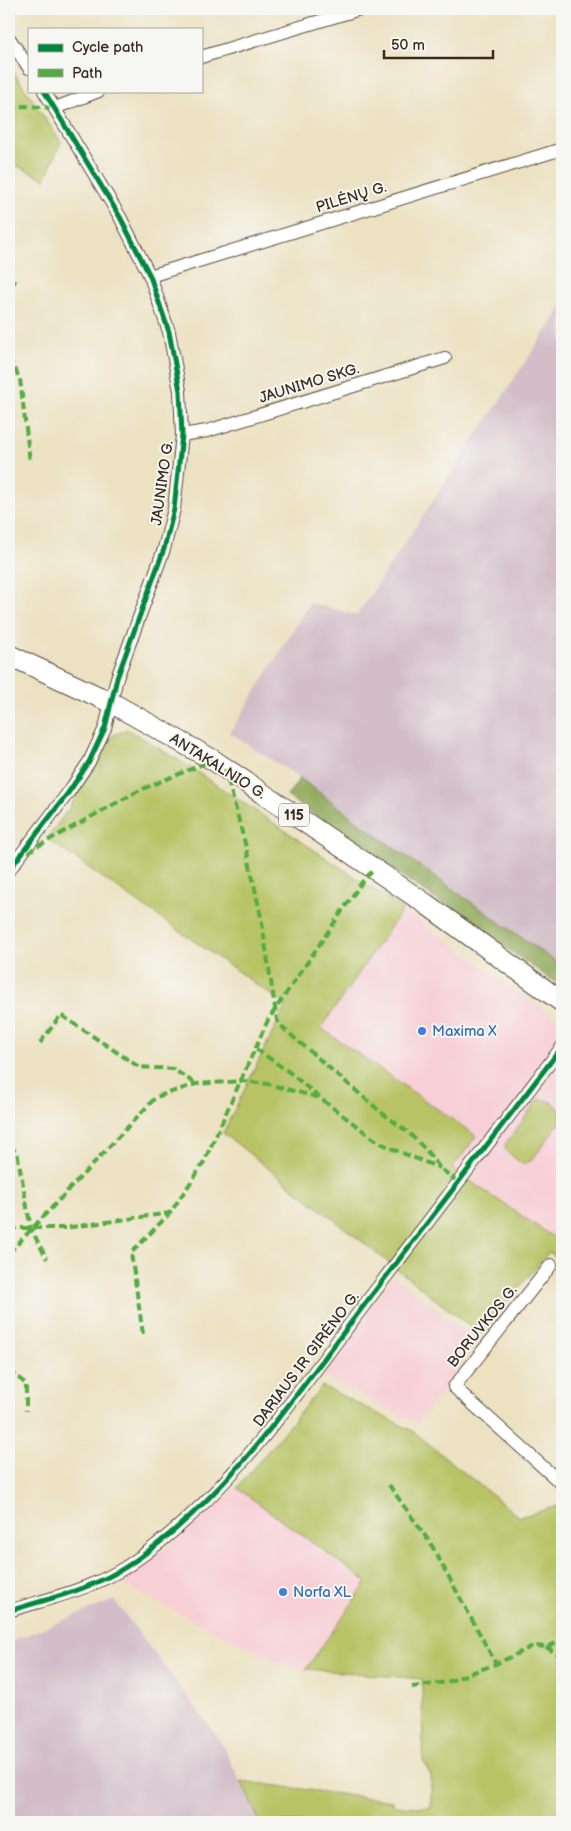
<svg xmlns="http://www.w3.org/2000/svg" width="571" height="1831" viewBox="0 0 571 1831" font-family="'Balsamiq Sans',sans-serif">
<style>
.built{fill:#f7cfd5}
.industrial{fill:#d2bdc8}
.green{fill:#b7c365;stroke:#797642}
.forest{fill:#91a95a;stroke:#666a3c}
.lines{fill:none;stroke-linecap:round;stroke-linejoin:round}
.street-casing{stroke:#564536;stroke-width:14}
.primary-casing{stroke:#564536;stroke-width:22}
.street{stroke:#fff;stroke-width:12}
.primary{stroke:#fff;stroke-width:20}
.quiet{stroke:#55ab43;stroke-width:4;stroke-dasharray:8 4;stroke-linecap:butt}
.cycleway-casing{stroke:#f6f6f2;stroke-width:8}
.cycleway{stroke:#00873e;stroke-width:5}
.shop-dot{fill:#3f7fe0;stroke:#f6f6f2;stroke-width:2}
.labels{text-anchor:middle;stroke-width:4;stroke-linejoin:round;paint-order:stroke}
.shield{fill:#f6f6f2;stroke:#73675e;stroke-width:1}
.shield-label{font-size:14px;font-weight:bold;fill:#3b2a1e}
.street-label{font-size:15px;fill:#3b2a1e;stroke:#f6f6f2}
.shop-label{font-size:15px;fill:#366cbe;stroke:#f6f6f2;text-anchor:start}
</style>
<rect width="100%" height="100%" fill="#f6f6f2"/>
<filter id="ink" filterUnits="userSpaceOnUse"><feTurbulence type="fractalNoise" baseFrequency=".02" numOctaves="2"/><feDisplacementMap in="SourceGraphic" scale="10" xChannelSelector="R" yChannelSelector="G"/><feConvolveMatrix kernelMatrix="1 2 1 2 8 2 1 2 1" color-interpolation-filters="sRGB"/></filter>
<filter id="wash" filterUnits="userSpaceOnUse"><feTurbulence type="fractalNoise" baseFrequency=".0096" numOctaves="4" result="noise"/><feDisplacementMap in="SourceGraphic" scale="20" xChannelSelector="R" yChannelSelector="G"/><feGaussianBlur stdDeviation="1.12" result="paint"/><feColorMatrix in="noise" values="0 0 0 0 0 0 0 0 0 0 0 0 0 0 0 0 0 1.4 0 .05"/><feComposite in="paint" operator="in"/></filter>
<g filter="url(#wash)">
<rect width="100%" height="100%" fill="#ece1c1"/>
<g class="built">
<polygon points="403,909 562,1023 562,1073 560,1076 562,1077 562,1243 452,1169 475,1136 321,1028"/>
<polygon points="394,1276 478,1343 417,1424 322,1375"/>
<polygon points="237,1488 367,1582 306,1669 287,1667 120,1583 178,1539"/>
</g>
<g class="industrial">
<polygon points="562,307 562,966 387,843 300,778 230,733 310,603 357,615"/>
<polygon points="114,1600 220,1740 260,1822 9,1822 9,1642"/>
</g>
<g class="green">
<polygon points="9,65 61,142 45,179 9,162"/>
<polygon points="127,729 185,764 403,909 321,1028 476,1136 452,1169 562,1243 562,1263 549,1252 480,1334 223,1133 286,1005 47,839 70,807 110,737"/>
<path d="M539 1099C549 1099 555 1104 561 1111V1121L531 1161 522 1164 506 1151 505 1144Z"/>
<polygon points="322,1386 413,1431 519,1517 562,1505 562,1822 260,1822 241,1781 392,1801 393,1806 431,1807 431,1776 423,1761 422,1679 306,1669 367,1582 237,1488"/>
</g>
<polygon class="forest" points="300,778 387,843 562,966 562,987 287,796"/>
</g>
<g filter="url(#ink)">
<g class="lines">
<defs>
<g id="street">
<polyline points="9,38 29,68"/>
<polyline points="201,57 360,9"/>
<polyline points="55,108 99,91"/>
<polyline points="150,276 562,149"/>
<polyline points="182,435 207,431 445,358"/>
<polyline points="9,870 68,793 89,762 105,728 117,678 164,549 174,509 182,435 180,391 169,332 150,276 120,217 44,91"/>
<polyline points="551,1265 454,1387 562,1484"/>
<path d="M9 1611C50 1598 93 1589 129 1565 228 1498 294 1397 365 1304 430 1218 497 1133 562 1047"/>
</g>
<polyline id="primary" points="9,655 112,703 213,760 426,904 562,1002"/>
</defs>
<use href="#street" class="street-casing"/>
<use href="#primary" class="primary-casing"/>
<use href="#street" class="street"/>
<use href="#primary" class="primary"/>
<g class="quiet">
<polyline points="9,108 26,106 55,108"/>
<polyline points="9,279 16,283"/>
<polyline points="9,358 20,379 30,462"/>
<polyline points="225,769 246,847 261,917 277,1020 284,1029 382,1113 408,1132 425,1149 440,1168 458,1182"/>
<polyline points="27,852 140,790 213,760"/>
<polyline points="40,1043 61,1015 139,1067 173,1069 196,1084"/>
<polyline points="256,1049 289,1072 320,1098 374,1139 390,1148 440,1168"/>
<polyline points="9,1146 17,1152 31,1229 47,1259"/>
<polyline points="9,1228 64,1228 170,1213"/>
<polyline points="9,1253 156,1097 196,1084 242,1081 268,1084 320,1098"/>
<polyline points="143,1334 131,1253 170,1213 203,1164 268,1020 364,879 374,870"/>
<polyline points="9,1370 26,1384 26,1411"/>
<polyline points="389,1485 431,1544 496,1664"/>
<polyline points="546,1647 562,1657"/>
<polyline points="412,1687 447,1682 496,1664 533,1646 546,1647 562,1641"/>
</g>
<defs>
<g id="cycleway">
<polyline points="9,870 68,793 89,762 105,728 117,678 164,549 174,509 182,435 180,391 169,332 150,276 120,217 44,91"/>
<path d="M9 1611C50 1598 93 1589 129 1565 228 1498 294 1397 365 1304 430 1218 497 1133 562 1047"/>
</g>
</defs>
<use href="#cycleway" class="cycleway-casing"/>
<use href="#cycleway" class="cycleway"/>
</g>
</g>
<g class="shop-dot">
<circle cx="422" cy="1031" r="5"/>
<circle cx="283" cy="1592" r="5"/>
</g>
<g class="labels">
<rect class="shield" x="279" y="803.5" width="30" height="23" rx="4"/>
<g class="shield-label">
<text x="294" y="820">115</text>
</g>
<g class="street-label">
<text transform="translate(351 197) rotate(-17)" y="5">PILĖNŲ G.</text>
<text transform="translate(309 383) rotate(-17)" y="5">JAUNIMO SKG.</text>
<text transform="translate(162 483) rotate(-82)" y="5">JAUNIMO G.</text>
<text transform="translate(218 766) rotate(32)" y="5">ANTAKALNIO G.</text>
<text transform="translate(482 1326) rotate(-51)" y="5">BORUVKOS G.</text>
<text transform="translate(306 1359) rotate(-53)" y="5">DARIAUS IR GIRĖNO G.</text>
</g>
<g class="shop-label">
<text x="432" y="1036">Maxima X</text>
<text x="293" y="1597">Norfa XL</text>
</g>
</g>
<rect width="571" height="1831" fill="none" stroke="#f6f6f2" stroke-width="30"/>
<rect x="28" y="28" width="175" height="65" fill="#f6f6f2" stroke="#aba49d"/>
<rect x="38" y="44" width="25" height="8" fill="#00873e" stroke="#aba49d"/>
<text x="72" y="52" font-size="15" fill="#3b2a1e">Cycle path</text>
<rect x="38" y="69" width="25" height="8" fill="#55ab43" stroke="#aba49d"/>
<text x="72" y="78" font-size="15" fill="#3b2a1e">Path</text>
<path d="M384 50v8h109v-8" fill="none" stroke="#3b2a1e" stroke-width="2.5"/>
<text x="391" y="50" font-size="15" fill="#3b2a1e" stroke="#f6f6f2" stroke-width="4" paint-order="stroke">50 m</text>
</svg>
